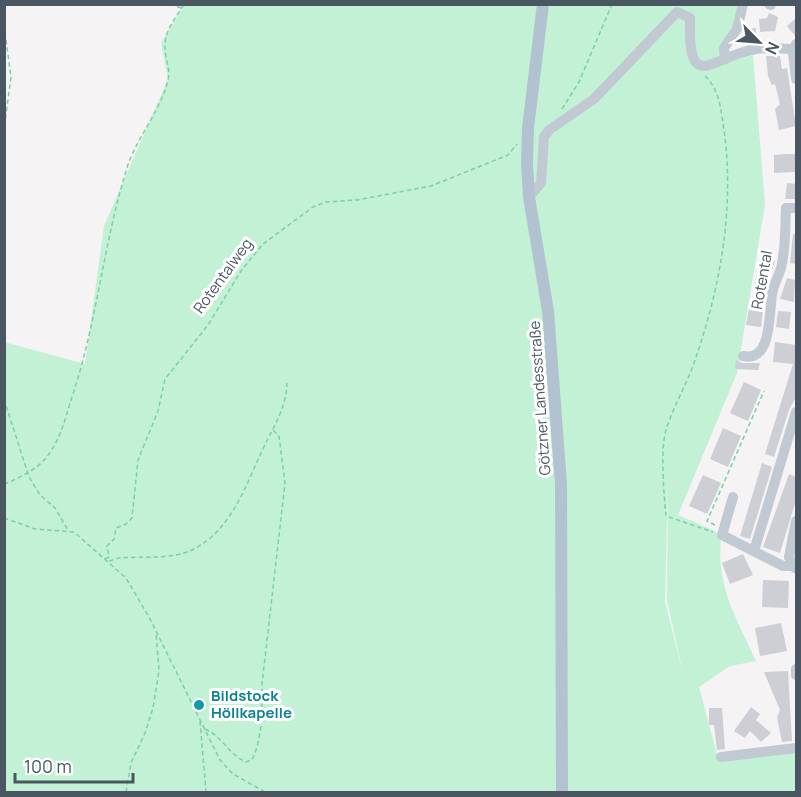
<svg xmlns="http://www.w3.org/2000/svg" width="801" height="797" viewBox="0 0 801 797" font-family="Manrope,sans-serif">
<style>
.green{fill:#c3f1d5;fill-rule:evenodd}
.building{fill:#cdcfd5}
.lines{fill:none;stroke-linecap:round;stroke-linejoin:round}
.path{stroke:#7ad0a6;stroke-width:1.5;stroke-dasharray:4.5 3;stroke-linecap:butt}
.minor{stroke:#c1cad2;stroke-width:10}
.major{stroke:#b3c2d1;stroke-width:12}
.culture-dot{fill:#0f9aa8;stroke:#fff;stroke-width:2}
.labels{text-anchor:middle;stroke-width:6;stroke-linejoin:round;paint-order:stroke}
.street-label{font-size:15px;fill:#4a5661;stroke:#fff}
.culture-label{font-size:15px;font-weight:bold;fill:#0d838f;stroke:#fff;text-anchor:start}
</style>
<rect width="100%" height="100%" fill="#f5f3f3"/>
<path class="green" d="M184 5H741L724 64 753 55 765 205 737 373 678 515 715 531 721 539C716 587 737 619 756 661L730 666 699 687 718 758 796 751V792H5L4 342 85 364 104 226 168 79 161 43ZM668 474 667 600 684 678 665 601Z"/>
<g class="building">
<polygon points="769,13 778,17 775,31 760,32 759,19 767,18"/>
<polygon points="796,18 796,37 787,26"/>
<polygon points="756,28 756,37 746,37 745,29"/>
<polygon points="766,56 780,56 782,69 787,68 796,126 779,130 775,109 780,104 775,84 772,85 768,76"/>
<polygon points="787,154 796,154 796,172 774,173 774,155"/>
<polygon points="787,183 796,184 796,199 785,199"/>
<polygon points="793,234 796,234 796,264 790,263"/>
<polygon points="761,256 775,261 765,291 754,287"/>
<polygon points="787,278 795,280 794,302 780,299"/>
<polygon points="749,309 763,311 761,327 746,325"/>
<polygon points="778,311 791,312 789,329 776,327"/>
<polygon points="775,342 796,345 796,397 789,410 774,457 765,454 793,364 773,362"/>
<polygon points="736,360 742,363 760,363 758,370 735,369"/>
<polygon points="744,382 761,390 748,421 730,413"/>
<polygon points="723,428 741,436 728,467 710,459"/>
<polygon points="762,463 772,467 750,539 740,536"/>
<polygon points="789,474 796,477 796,500 780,553 763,547"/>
<polygon points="703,475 721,483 707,514 689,506"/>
<polygon points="743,554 753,575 730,584 722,563"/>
<polygon points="763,580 789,581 788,608 762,607"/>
<polygon points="781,623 787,651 760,656 755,628"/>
<polygon points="788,671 792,741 782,742 777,718 780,710 764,672"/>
<polygon points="751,707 760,714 756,720 771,733 761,742 750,731 745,738 734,731"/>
<polygon points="709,708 722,708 725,749 717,750 714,725 709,725"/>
</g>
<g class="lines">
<g class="path">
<polyline points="170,4 181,8"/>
<polyline points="4,25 11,77 4,129"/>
<path d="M705 76C720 90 721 111 724 130 735 207 720 290 694 363 686 386 673 407 666 430 660 450 664 495 666 516L713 532"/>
<polyline points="562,109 579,82 612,4"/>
<polyline points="4,399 29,477 40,495 55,508 68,530"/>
<path d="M4 484C18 479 37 469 46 458 62 438 66 414 74 391 97 319 104 243 126 171 135 139 160 113 168 80 171 68 164 57 165 45 165 30 177 16 184 4"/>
<polyline points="4,518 35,529 74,532 126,578 149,617 220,760 233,774 265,792"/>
<polyline points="715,525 707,521 764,391"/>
<polyline points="105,559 109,557 107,546 114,539 116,528 126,524 132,518 138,460 158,411 165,379 208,325 241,271 263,244 313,207 326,202 357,200 431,186 508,155 517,144"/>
<path d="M109 561 119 558C142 556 170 560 192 550 231 531 245 487 262 451 273 427 286 410 287 383"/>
<polyline points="200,721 206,792"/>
<path d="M205 729C222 736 228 754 246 762L252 760C263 736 262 710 262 684L285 483 279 436 273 430"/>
<polyline points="126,792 131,763 145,733 153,708 159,671 156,633"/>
</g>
<g class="minor">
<polyline points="769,4 771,5"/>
<polyline points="796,44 793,53 796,79"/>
<polyline points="725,59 724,48 737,29 743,4"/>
<path d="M529 197 541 183 544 137 549 130 594 99 677 12 690 18C688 96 710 57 756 49 768 47 782 49 794 49"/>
<path d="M743 356C774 363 768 308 773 290 775 282 779 275 781 268 786 249 785 227 786 208H796"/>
<polyline points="733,497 722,535 783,566 791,566"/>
<polyline points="754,551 796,412"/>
<polyline points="795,568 789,557 796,521"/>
<polyline points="796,669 796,675"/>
<polyline points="721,757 796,748"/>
</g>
<polyline class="major" points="543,4 528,128 527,164 529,197 548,311 561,484 562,792"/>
</g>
<circle class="culture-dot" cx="199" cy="705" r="6"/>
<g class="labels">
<g class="street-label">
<text transform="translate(223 276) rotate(-54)" y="5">Rotentalweg</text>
<text transform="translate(762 280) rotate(-80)" y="5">Rotental</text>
<text transform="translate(540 398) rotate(-94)" y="5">Götzner Landesstraße</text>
</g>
<g class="culture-label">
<text x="211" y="701">Bildstock<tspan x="211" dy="17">Höllkapelle</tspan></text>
</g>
</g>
<rect width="801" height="797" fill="none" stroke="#4a5661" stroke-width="12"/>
<g transform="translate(759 42) rotate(115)" stroke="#ffffff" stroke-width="4.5" paint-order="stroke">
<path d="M0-4.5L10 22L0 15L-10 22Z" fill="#4a5661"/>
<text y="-9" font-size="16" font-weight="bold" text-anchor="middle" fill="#4a5661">N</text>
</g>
<path d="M15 773v9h118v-9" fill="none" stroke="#4a5661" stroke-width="3"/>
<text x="24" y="773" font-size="18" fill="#4a5661" stroke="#ffffff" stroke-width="4.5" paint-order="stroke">100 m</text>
</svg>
